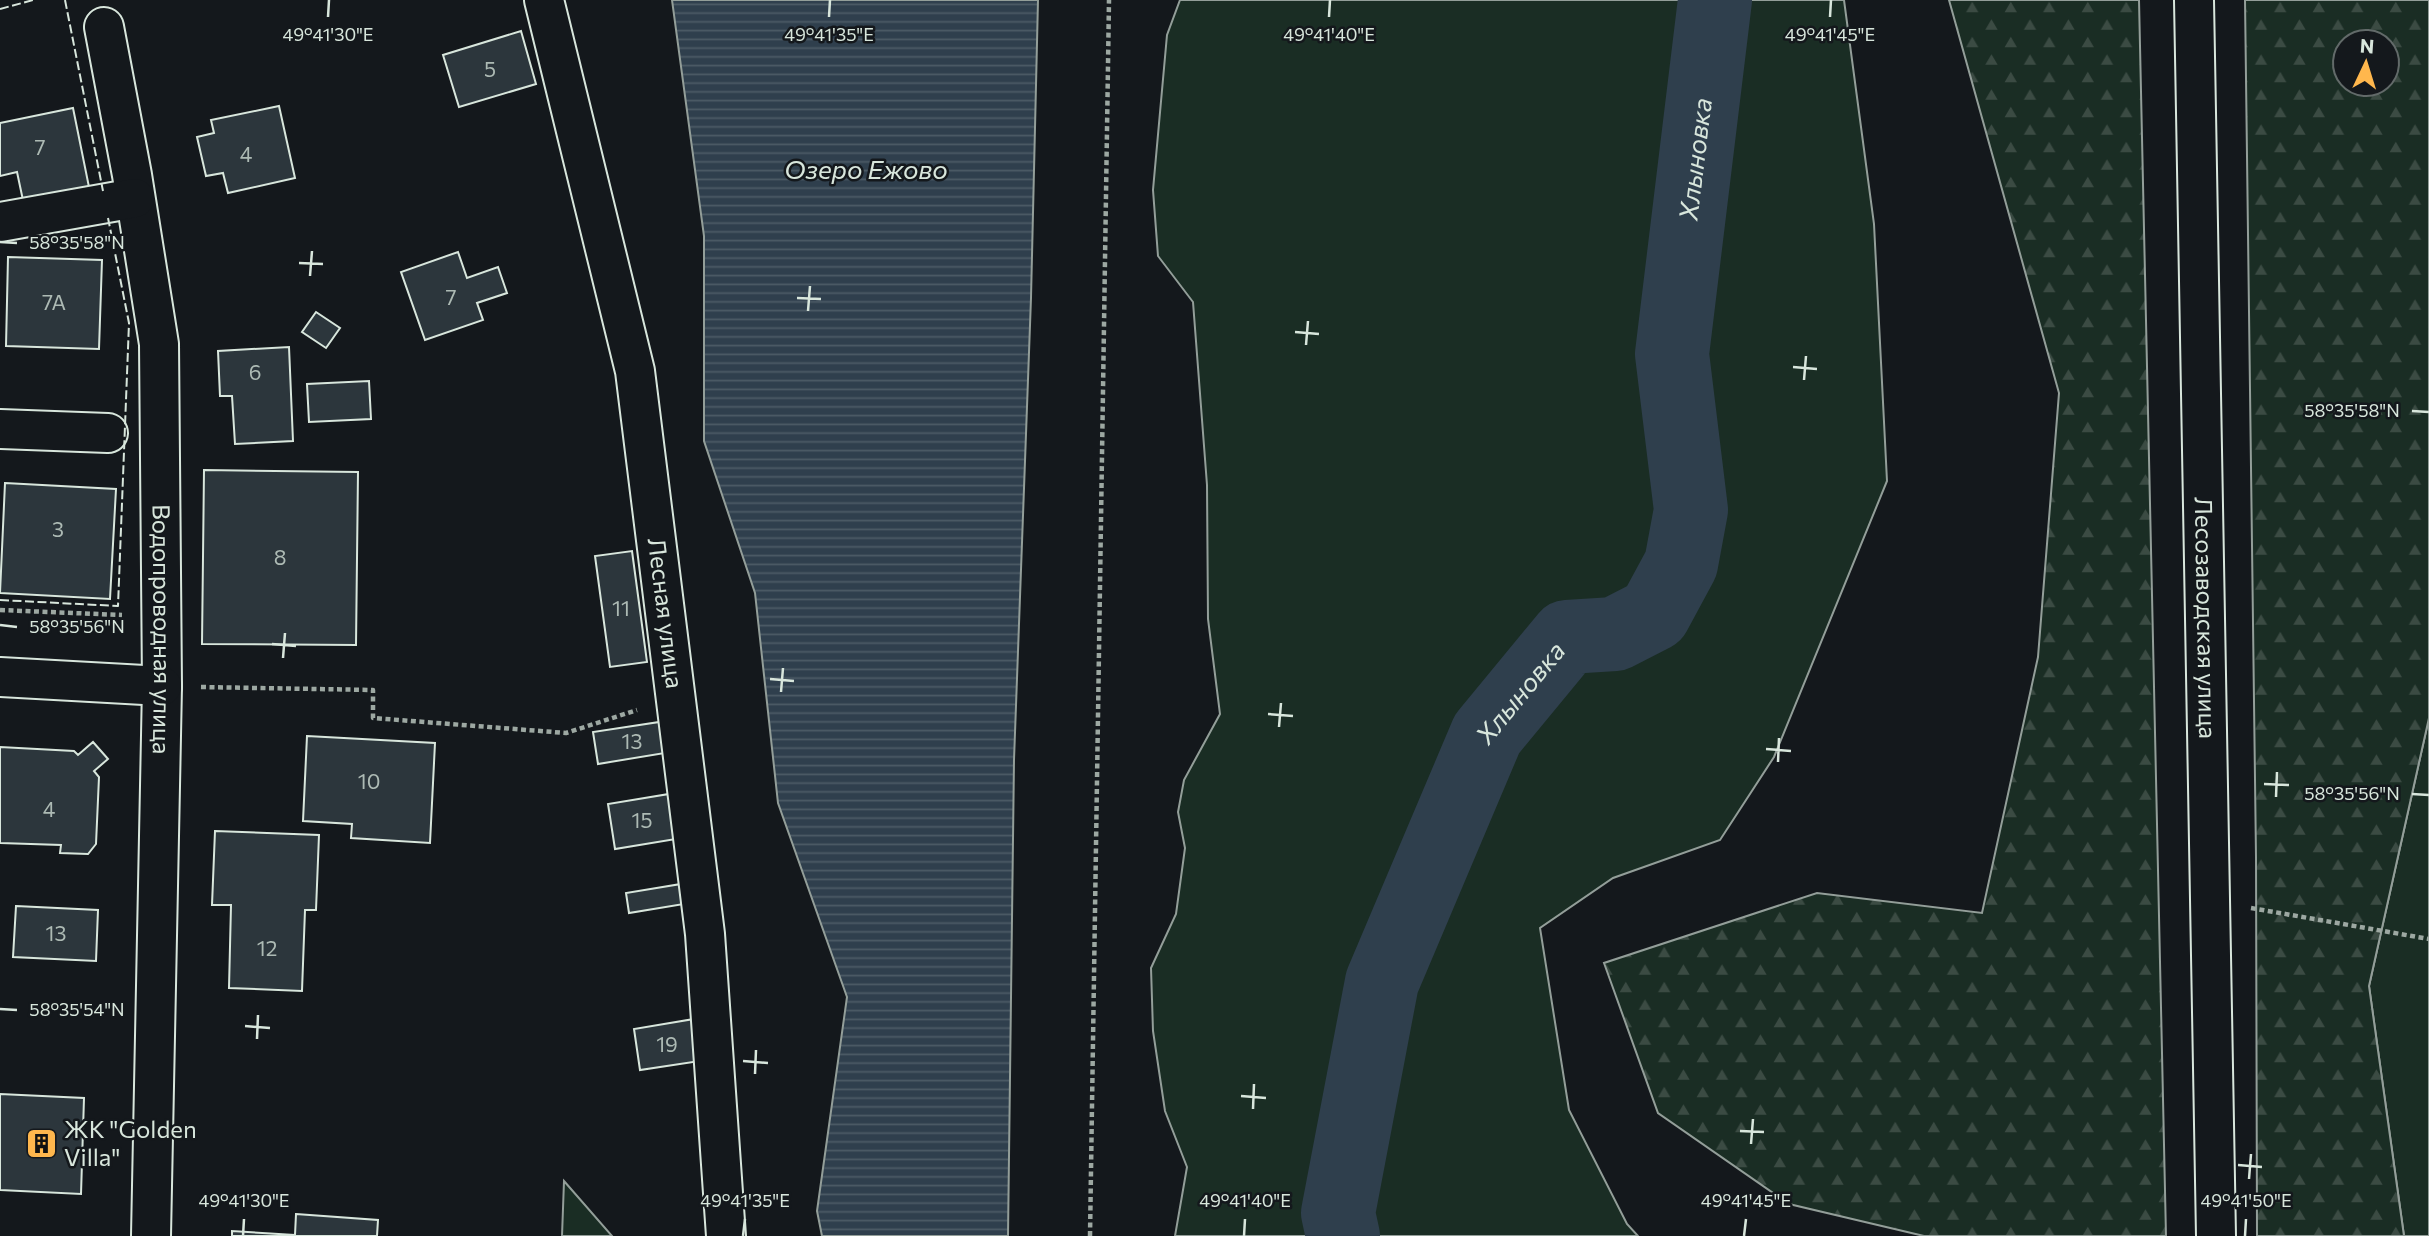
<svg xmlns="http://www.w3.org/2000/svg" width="2429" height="1236" viewBox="0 0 2429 1236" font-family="Commissioner,sans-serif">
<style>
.grass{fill:#1a2d24;stroke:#939e99;stroke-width:2}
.forest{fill:url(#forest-firs);stroke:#939e99;stroke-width:2;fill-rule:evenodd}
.water{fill:url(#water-rules);stroke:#939e99;stroke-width:2}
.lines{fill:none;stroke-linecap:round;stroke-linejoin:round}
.river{stroke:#2f3f4d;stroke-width:74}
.building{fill:#2c363c;stroke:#d8e6dc;stroke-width:2}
.minor-casing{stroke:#d8e6dc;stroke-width:42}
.path{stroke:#9da8a2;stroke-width:4.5;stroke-dasharray:5 3.5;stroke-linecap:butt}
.minor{stroke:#14181c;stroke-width:38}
.fence{stroke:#d8e6dc;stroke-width:2;stroke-dasharray:9 3.5;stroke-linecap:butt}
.ticks{fill:none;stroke:#d8e6dc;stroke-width:2.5}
.labels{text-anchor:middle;stroke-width:5;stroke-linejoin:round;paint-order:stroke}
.number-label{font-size:21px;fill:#adbab4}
.street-label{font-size:24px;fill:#d8e6dc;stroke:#14181c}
.poi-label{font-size:24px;fill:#d8e6dc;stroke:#14181c;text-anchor:start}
.water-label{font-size:26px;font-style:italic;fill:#d8e6dc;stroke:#14181c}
.ticks-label{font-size:18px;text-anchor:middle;fill:#d8e6dc;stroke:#14181c;stroke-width:5;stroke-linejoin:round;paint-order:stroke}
</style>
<defs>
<pattern id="forest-firs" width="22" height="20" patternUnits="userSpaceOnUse" patternTransform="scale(1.75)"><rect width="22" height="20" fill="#1a2d24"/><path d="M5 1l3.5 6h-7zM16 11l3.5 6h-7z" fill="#3b4b43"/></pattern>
<pattern id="water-rules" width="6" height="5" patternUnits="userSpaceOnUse" patternTransform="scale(1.75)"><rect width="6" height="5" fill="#2f3f4d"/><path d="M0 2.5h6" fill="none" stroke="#4c5b66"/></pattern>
</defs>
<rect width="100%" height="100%" fill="#14181c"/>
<g class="grass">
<polygon points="1180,0 1844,0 1874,224 1887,481 1774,757 1720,840 1613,878 1540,928 1569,1110 1627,1224 1638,1236 1175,1236 1187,1167 1165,1111 1153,1031 1151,968 1176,914 1185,848 1178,812 1184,780 1220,714 1208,619 1207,485 1193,302 1158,256 1153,190 1167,35"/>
<polygon points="2429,718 2429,1236 2404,1236 2369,986"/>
<polygon points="564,1181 612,1236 562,1236"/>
</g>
<g class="forest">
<polygon points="1949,0 2139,0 2166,1236 1924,1236 1789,1204 1658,1113 1604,963 1817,893 1982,913 2038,657 2059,393"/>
<path d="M2245 0H2429V718L2369 986 2404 1236H2257L2256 857ZM2387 42V84H2345V42Z"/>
</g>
<polygon class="water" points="672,0 1038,0 1031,298 1014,760 1008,1236 822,1236 817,1211 847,997 778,803 755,593 704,441 704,236"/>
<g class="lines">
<path class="river" id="s1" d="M1343 1236 1338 1213 1382 982 1487 734 1567 637 1615 634 1654 614 1681 564 1691 510 1672 354 1715 0"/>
</g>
<g class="building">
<polygon points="521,31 536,84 459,107 443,55"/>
<polygon points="279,106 295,178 228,193 223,173 206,176 197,137 214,133 211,120"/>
<polygon points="73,108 90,192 24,205 17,172 0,176 0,123"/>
<polygon points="458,252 467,278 498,267 507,293 477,303 483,320 425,340 401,272"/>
<polygon points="8,257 102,260 99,349 6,346"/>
<polygon points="316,312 340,328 326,348 302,332"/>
<polygon points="289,347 293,441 235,444 232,396 220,396 218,351"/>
<polygon points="369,381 371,419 309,422 307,384"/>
<polygon points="204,470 358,472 356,645 202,644"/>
<polygon points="5,483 116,489 110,599 0,593"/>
<polygon points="632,551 647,662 610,667 595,556"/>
<polygon points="666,721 671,752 598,764 593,732"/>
<polygon points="307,736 435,743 430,843 351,838 352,824 303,821"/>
<polygon points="93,742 108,759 94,771 99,777 96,844 88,854 60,853 61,845 0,843 0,747 74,751 78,755"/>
<polygon points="669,794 676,839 615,849 608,804"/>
<polygon points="215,831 319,835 316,910 305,910 302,991 229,988 231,905 212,905"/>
<polygon points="681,884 684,904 629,913 626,893"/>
<polygon points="16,906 98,910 96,961 13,957"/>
<polygon points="694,1019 700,1061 640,1070 634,1029"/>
<polygon points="0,1094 84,1098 81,1194 0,1190"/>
<polygon points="296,1214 378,1220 377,1236 232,1236 232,1231 295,1235"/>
</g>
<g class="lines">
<defs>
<g id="minor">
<path id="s2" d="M544 0 635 371 705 934 726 1236"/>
<path id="s3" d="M2194 0 2216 1236"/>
<path id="s4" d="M104 27 132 175 159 344 162 686 151 1236"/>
<polyline points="0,222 135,198"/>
<polyline points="0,429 108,433"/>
<polyline points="0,677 162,686"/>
</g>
</defs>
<use href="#minor" class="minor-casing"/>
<g class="path">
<polyline points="0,610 122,615"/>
<polyline points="201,687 373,690 373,718 566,733 637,710"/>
<polyline points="2251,908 2429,939"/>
<polyline points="1090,1236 1109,0"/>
</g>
<use href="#minor" class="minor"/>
<g class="fence">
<polyline points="65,0 103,191"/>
<polyline points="0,9 33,0"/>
<polyline points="0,600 118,606 129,323 108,218"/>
</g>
</g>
<path class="ticks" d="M328 17 329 0M829 17 830 0M1329 17 1330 0M1830 17 1831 0M0 242 17 243M299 263 323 264M310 276 312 251M797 298 821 299M808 311 810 286M1295 332 1319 334M1306 345 1308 321M1793 367 1817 369M1804 380 1806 356M2412 411 2429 412M0 625 17 627M272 644 296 646M283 658 285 633M770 679 794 681M781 692 783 668M1268 714 1293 716M1279 727 1281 703M1766 749 1791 751M1778 762 1779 738M2264 784 2289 785M2412 794 2429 795M2276 797 2277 772M0 1009 17 1010M245 1026 270 1028M257 1039 258 1015M743 1061 768 1063M755 1074 756 1050M1241 1096 1266 1098M1253 1109 1254 1084M1740 1131 1764 1132M1751 1144 1753 1119M2238 1165 2262 1167M2249 1179 2251 1154M243 1236 244 1219M743 1236 745 1219M1244 1236 1245 1219M1744 1236 1746 1219M2245 1236 2246 1219"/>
<defs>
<symbol id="building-square" viewBox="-11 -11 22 22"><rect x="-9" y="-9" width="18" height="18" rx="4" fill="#ffb74d" stroke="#14181c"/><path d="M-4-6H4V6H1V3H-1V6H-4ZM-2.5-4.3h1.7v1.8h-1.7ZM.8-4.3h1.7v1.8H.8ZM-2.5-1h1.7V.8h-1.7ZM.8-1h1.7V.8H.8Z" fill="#111"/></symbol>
</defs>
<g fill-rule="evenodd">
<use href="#building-square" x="24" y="1126" width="35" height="35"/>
</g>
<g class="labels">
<g class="number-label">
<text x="490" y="77">5</text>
<text x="40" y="155">7</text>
<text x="246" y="162">4</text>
<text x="451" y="305">7</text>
<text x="54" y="310">7А</text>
<text x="255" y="380">6</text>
<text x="58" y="537">3</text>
<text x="280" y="565">8</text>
<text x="621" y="616">11</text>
<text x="632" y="749">13</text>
<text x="369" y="789">10</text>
<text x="49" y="817">4</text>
<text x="642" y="828">15</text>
<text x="56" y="941">13</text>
<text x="267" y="956">12</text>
<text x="667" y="1052">19</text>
</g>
<g class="street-label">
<text dy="8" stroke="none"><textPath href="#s2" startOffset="626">Лесная улица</textPath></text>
<text dy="8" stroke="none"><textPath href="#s3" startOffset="618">Лесозаводская улица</textPath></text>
<text dy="8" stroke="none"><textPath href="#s4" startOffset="607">Водопроводная улица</textPath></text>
</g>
<g class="poi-label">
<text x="64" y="1138">ЖК "Golden<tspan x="64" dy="28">Villa"</tspan></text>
</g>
<g class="water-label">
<text dy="9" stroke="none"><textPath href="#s1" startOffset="1211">Хлыновка</textPath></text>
<text x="866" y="179">Озеро Ежово</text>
<text dy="9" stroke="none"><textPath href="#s1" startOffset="581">Хлыновка</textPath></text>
</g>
</g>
<g class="ticks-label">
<text x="328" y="41">49°41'30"E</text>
<text x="829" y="41">49°41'35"E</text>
<text x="1329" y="41">49°41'40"E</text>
<text x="1830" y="41">49°41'45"E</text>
<text x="77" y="249">58°35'58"N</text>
<text x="2352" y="417">58°35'58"N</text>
<text x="77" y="633">58°35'56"N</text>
<text x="2352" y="800">58°35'56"N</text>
<text x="77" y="1016">58°35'54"N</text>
<text x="244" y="1207">49°41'30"E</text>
<text x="745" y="1207">49°41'35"E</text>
<text x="1245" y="1207">49°41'40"E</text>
<text x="1746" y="1207">49°41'45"E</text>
<text x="2246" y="1207">49°41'50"E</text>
</g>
<g transform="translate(2366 63) rotate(4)"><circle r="33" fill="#14181c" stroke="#626a69" stroke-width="2"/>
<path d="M0-5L12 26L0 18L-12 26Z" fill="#ffb74d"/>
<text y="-10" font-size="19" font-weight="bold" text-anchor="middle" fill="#d8e6dc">N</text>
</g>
</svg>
